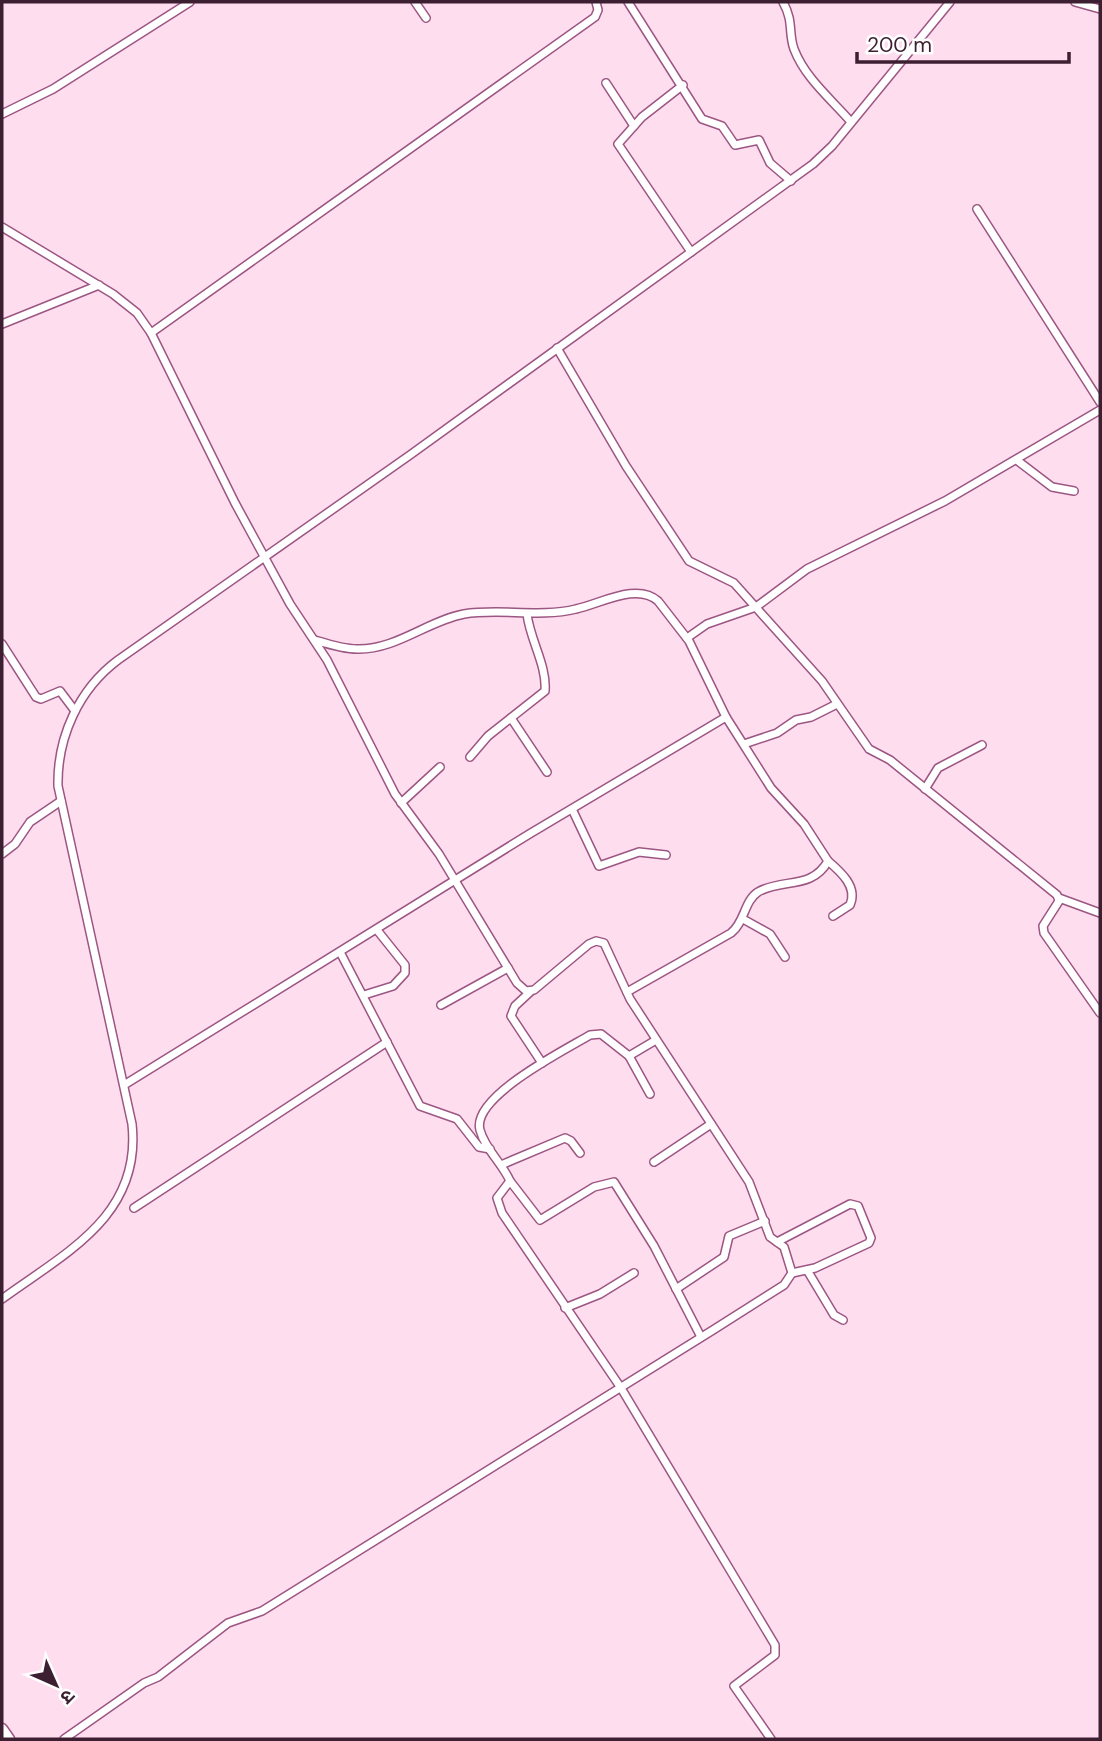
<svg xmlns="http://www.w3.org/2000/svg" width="1102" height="1741" viewBox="0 0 1102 1741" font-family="'DM Sans','Noto Sans Devanagari',sans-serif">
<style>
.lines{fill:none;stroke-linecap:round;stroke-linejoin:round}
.street-casing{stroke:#9c5682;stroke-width:10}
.secondary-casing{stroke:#9c5682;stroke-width:13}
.street{stroke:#fff;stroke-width:7}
.secondary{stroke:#fff;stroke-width:10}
</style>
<rect width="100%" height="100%" fill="#feddef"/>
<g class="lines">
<defs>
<g id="street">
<polyline points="415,2 426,18"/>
<polyline points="628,2 702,119 722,126 735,145 759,140 770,163 791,181"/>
<path d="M783 2C794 22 788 32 794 49 805 78 831 99 851 122"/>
<polyline points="1075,2 1100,9"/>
<polyline points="606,83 634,126"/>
<polyline points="683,85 642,117 618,144 691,252"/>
<polyline points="2,114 53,89 190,2"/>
<polyline points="977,209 1100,402"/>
<polyline points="2,227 113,294 137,313 151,333 235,503 290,604 327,660 395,794 439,854 517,983 526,991 534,990 589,944 596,941 604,943 630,999 749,1182 770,1237 784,1247 792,1273 784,1285 713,1330 262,1611 228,1623 158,1677 144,1683 64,1739"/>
<polyline points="2,324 99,285"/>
<polyline points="151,333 595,17 598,10 596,2"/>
<polyline points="557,348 626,466 689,561 734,583 822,681 869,749 890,760 1057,895 1059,901 1043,926 1044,933 1100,1013"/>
<polyline points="1018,461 1052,487 1074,491"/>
<polyline points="687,638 707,624 756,607 807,569 945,501 1100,410"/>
<path d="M315 640C328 644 343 649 357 649 396 650 427 621 464 614 501 608 539 618 576 609 600 604 637 582 658 601L689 641 726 717 771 788 804 824 828 861C812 890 782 878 758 892 744 901 745 922 731 933L627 992"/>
<polyline points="2,644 36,697 41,699 60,691 75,711"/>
<polyline points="511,718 547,772"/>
<polyline points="744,744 777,733 796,720 811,717 837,704"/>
<path d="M470 757 488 736 545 691C547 665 530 640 527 614"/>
<polyline points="925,789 938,768 982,745"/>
<polyline points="401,803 440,767"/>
<polyline points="572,809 599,866 639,852 666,855"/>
<polyline points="2,854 15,844 30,822 61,801"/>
<path d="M828 861C841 872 858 887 850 905L833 916"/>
<polyline points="1059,898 1100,913"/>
<polyline points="743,919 770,934 785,957"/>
<polyline points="340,952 420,1106 457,1119 479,1147 490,1149"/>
<polyline points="530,992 515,1006 511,1016 542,1063"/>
<polyline points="364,995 393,986 405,973 405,965 377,930"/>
<polyline points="441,1005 508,968"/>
<path d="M656 1040 629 1056 601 1034 590 1035C565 1050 471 1097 480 1130 485 1149 502 1163 510 1181L497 1198 502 1213 621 1388 775 1645V1655L734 1686 771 1739"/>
<polyline points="629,1056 650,1094"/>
<polyline points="124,1085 531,833 726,717"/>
<polyline points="654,1162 711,1124"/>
<polyline points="501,1165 565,1138 571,1141 580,1153"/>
<polyline points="510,1181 540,1220 594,1187 614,1182 654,1246 701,1337"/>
<polyline points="134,1208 387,1042"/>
<polyline points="777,1242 850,1204 858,1206 871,1238 869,1243 815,1268 792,1273"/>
<polyline points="807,1270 834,1315 843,1320"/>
<polyline points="676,1289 724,1257 729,1236 765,1221"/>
<path d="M2 1299C65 1253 142 1216 132 1124L58 786C57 737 79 689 118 660L410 455 813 164 832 146 950 2"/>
<polyline points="565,1308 600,1294 634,1273"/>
</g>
<polyline id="secondary" points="2,1729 9,1739"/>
</defs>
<use href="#street" class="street-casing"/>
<use href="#secondary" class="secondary-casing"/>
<use href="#street" class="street"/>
<use href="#secondary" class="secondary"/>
</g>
<rect width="1102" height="1741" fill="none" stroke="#3d1f32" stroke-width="7"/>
<g transform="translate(56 1685) rotate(135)" stroke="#ffffff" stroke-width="5" paint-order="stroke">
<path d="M0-5L12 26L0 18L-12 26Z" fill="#3d1f32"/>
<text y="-10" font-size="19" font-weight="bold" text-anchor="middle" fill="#3d1f32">उ</text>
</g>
<path d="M857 52v10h212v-10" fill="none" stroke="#3d1f32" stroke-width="3.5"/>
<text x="867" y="52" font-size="21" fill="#3d1f32" stroke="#ffffff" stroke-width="5" paint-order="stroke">200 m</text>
</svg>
